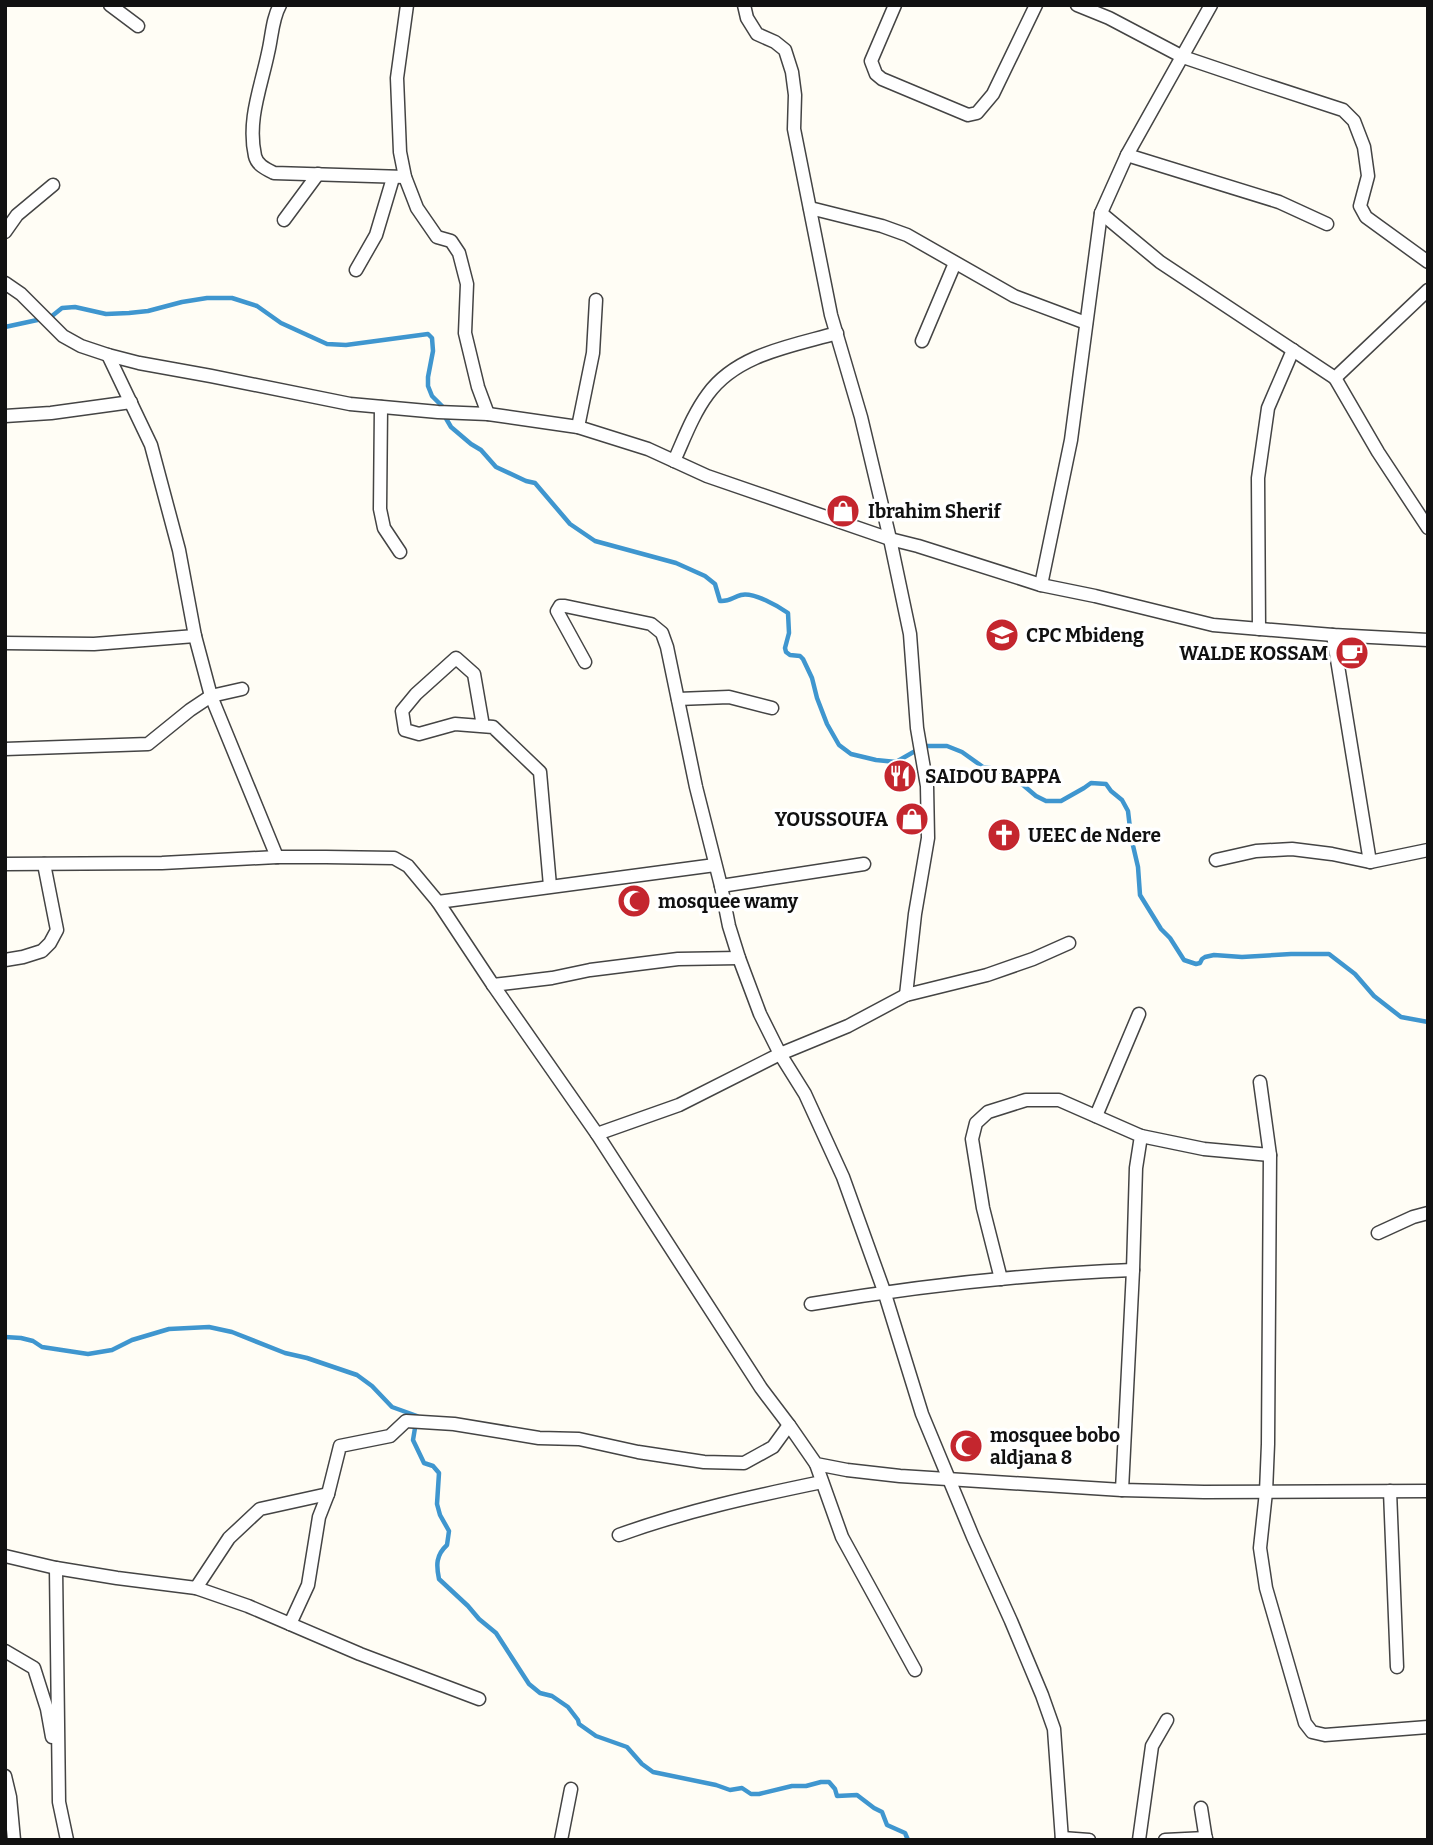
<svg xmlns="http://www.w3.org/2000/svg" width="1433" height="1845" viewBox="0 0 1433 1845" font-family="Bitter,serif">
<style>
.lines{fill:none;stroke-linecap:round;stroke-linejoin:round}
.stream{stroke:#3f96cf;stroke-width:4.5}
.minor-casing{stroke:#444;stroke-width:15}
.minor{stroke:#fff;stroke-width:12}
.labels{text-anchor:middle;stroke-width:7;stroke-linejoin:round;paint-order:stroke}
.poi-label{font-size:19px;font-weight:bold;fill:#111;stroke:#fff;text-anchor:start}
</style>
<rect width="100%" height="100%" fill="#fffdf5"/>
<g class="lines">
<g class="stream">
<path d="M5 327 42 319 52 316 62 308 75 307 106 314 129 313 148 311 182 302 207 298H232L257 306 281 323 327 344 346 345 428 334 432 338 433 351 428 377V386L432 396 443 407 444 415 451 427 471 444 481 450 496 467 526 481 535 483 570 524 595 541 676 563 705 576 715 584 720 601C729 602 733 597 741 595 754 592 778 606 788 613L789 633 785 648 786 652 790 655 800 656 803 659 812 678 817 698 827 724 839 745 851 754 876 760 896 762 924 746H947L962 752 983 767 996 769 1023 785 1036 796 1046 801H1061L1084 788 1091 783 1106 784 1111 791 1122 800 1128 811 1131 837 1138 867 1140 895 1161 929 1170 938 1184 960 1196 964 1200 963 1202 959 1205 957 1214 955 1242 957 1291 954H1329L1355 974 1374 996 1401 1017 1428 1022"/>
<path d="M5 1337 21 1338 33 1341 42 1347 88 1354 112 1350 132 1340 169 1329 209 1327 232 1332 285 1353 307 1358 357 1375 372 1386 392 1407 417 1416 413 1440 424 1463 433 1466 439 1473 437 1504 440 1515 449 1531 447 1545C436 1555 436 1565 439 1579L468 1606 479 1619 496 1633 529 1684 540 1693 552 1696 568 1707 578 1720 579 1724 596 1736 627 1747 642 1764 653 1772 716 1785 730 1790 742 1788 751 1794H759L792 1786H806L821 1782H829L835 1789 837 1796 857 1795 874 1808 882 1812 887 1825 905 1833 908 1840"/>
</g>
<defs>
<g id="minor">
<polyline points="110,5 138,26"/>
<path d="M280 5C272 19 272 37 268 53 261 87 247 120 255 156 257 165 266 169 274 173L405 177"/>
<polyline points="407,5 397,78 400,152 405,177 417,208 437,237 451,241 459,253 467,284 465,333 478,387 488,414"/>
<polyline points="744,5 747,18 757,34 775,42 785,50 792,72 795,95 794,129 831,315 861,417 890,539 910,634 917,728 927,786 928,838 915,914 906,995"/>
<polyline points="895,5 871,61 876,74 882,79 968,115 977,113 993,94 1036,5"/>
<polyline points="1077,5 1109,18 1183,57 1257,82 1343,110 1354,121 1364,147 1368,176 1360,206 1366,217 1428,262"/>
<polyline points="1127,155 1279,202 1327,224"/>
<polyline points="810,208 882,226 907,235 1014,296 1086,323"/>
<polyline points="1101,213 1160,262 1335,378 1428,290"/>
<polyline points="284,220 318,174"/>
<polyline points="5,232 17,215 53,185"/>
<polyline points="356,270 376,235 393,178"/>
<polyline points="5,283 21,294 63,336 81,346 108,355 139,363 211,376 350,404 438,412 488,414 578,427 648,449 707,476 890,539 918,546 1041,585 1095,596 1213,625 1333,635 1428,640"/>
<polyline points="922,341 955,263"/>
<polyline points="108,355 151,445 179,550 195,636 211,696 277,857"/>
<polyline points="1335,378 1378,452 1428,528"/>
<polyline points="381,407 380,509 384,528 400,552"/>
<polyline points="5,416 51,413 131,402"/>
<polyline points="578,427 593,353 596,300"/>
<path d="M674 461C684 439 693 414 708 394 737 354 792 346 837 333"/>
<polyline points="1041,585 1071,440 1101,213 1127,155 1211,5"/>
<polyline points="1259,629 1258,478 1268,408 1293,350"/>
<polyline points="1333,635 1370,862"/>
<polyline points="5,643 94,644 195,636"/>
<polyline points="585,662 557,611 560,606 565,606 651,624 662,633 667,647 696,787 721,886 729,926 739,958 760,1014 780,1054 805,1094 843,1177 884,1291 922,1414 973,1537 1011,1621 1042,1695 1054,1729 1062,1840"/>
<polyline points="678,699 729,697 772,708"/>
<polyline points="483,726 474,674 456,658 416,694 402,711 405,730 419,734 455,724 493,727 540,772 550,886"/>
<polyline points="5,749 148,744 190,710 211,696 242,689"/>
<polyline points="1216,860 1256,851 1292,849 1332,854 1370,862 1428,850"/>
<polyline points="5,864 162,863 277,857 326,857 394,858 408,866 438,902 493,985 597,1134 761,1388 789,1425 816,1464 847,1470 900,1476 1122,1490 1204,1492 1428,1491"/>
<polyline points="721,886 864,864"/>
<polyline points="438,902 715,865"/>
<polyline points="5,960 23,957 42,951 50,943 57,930 44,864"/>
<polyline points="493,985 552,978 590,970 678,959 739,958"/>
<polyline points="1260,1082 1270,1155 1268,1444 1266,1492 1260,1548 1266,1588 1305,1723 1312,1732 1325,1735 1428,1727"/>
<polyline points="1096,1116 1139,1014"/>
<polyline points="597,1134 679,1105 780,1054 848,1026 906,995 987,975 1033,959 1069,943"/>
<polyline points="1141,1136 1204,1149 1270,1155"/>
<polyline points="1378,1233 1413,1217 1428,1213"/>
<polyline points="1001,1279 983,1208 972,1139 976,1123 988,1112 1026,1100 1059,1100 1141,1136 1136,1168 1133,1270 1122,1490"/>
<path d="M811 1304C918 1286 1025 1274 1133 1270"/>
<polyline points="816,1464 842,1537 915,1670"/>
<polyline points="1390,1491 1397,1667"/>
<path d="M619 1535C685 1511 754 1496 822 1482"/>
<polyline points="5,1556 56,1568 117,1578 196,1588 248,1606 360,1654 479,1699"/>
<polyline points="56,1568 59,1802 67,1840"/>
<polyline points="196,1588 229,1538 260,1509 328,1494"/>
<polyline points="290,1624 308,1585 319,1517 328,1494 340,1446 390,1436 406,1421 454,1424 539,1438 579,1439 638,1452 704,1462 744,1463 773,1447 789,1425"/>
<polyline points="5,1651 34,1668 47,1709 52,1737"/>
<polyline points="5,1776 10,1797 14,1840"/>
<polyline points="1201,1808 1206,1840"/>
<polyline points="1062,1838 1089,1840"/>
<polyline points="561,1840 571,1789"/>
<polyline points="1139,1840 1152,1746 1167,1720"/>
<polyline points="1165,1840 1206,1838"/>
</g>
</defs>
<use href="#minor" class="minor-casing"/>
<use href="#minor" class="minor"/>
</g>
<defs>
<symbol id="shop-disc" viewBox="-11 -11 22 22"><circle r="9.5" fill="#c4262e" stroke="#fff"/><path d="M-5-2.5h2.3a2.7 3.5 0 0 1 5.4 0H5L5.5 6h-11ZM-1.5-2.5h3a1.5 2.3 0 0 0-3 0Z" fill="#fff"/></symbol>
<symbol id="school-disc" viewBox="-11 -11 22 22"><circle r="9.5" fill="#c4262e" stroke="#fff"/><path d="M0-5L7-2L0 1L-7-2ZM-4 1L0 2.5L4 1V4Q0 6-4 4Z" fill="#fff"/></symbol>
<symbol id="cafe-disc" viewBox="-11 -11 22 22"><circle r="9.5" fill="#c4262e" stroke="#fff"/><path d="M-5.5-4.5H6V0H3Q3 3.5 0 3.5H-2.5Q-5.5 3.5-5.5 0ZM3-3.2v2h1.7v-2ZM-6 4.5H4V6H-6Z" fill="#fff"/></symbol>
<symbol id="restaurant-disc" viewBox="-11 -11 22 22"><circle r="9.5" fill="#c4262e" stroke="#fff"/><path d="M-5-6h1v4h1v-4h1v4h1v-4h1v5L-1.5 .5V6h-2V.5L-5-1ZM5-6V6H3V1.5H1.5Q1.5-4 5-6Z" fill="#fff"/></symbol>
<symbol id="church-disc" viewBox="-11 -11 22 22"><circle r="9.5" fill="#c4262e" stroke="#fff"/><path d="M-1.2-6h2.4v3.5h3.3v2.4h-3.3V6h-2.4V-.1h-3.3v-2.4h3.3Z" fill="#fff"/></symbol>
<symbol id="mosque-disc" viewBox="-11 -11 22 22"><circle r="9.5" fill="#c4262e" stroke="#fff"/><path d="M3.5-4.9A6 6 0 1 0 3.5 4.9A5 5 0 1 1 3.5-4.9Z" fill="#fff"/></symbol>
</defs>
<g fill-rule="evenodd">
<use href="#shop-disc" x="824" y="492" width="38" height="38"/>
<use href="#school-disc" x="983" y="616" width="38" height="38"/>
<use href="#cafe-disc" x="1333" y="634" width="38" height="38"/>
<use href="#restaurant-disc" x="881" y="757" width="38" height="38"/>
<use href="#shop-disc" x="893" y="800" width="38" height="38"/>
<use href="#church-disc" x="985" y="816" width="38" height="38"/>
<use href="#mosque-disc" x="615" y="882" width="38" height="38"/>
<use href="#mosque-disc" x="947" y="1427" width="38" height="38"/>
</g>
<g class="labels">
<g class="poi-label">
<text x="868" y="518">Ibrahim Sherif</text>
<text x="1026" y="642">CPC Mbideng</text>
<text x="1328" y="660" text-anchor="end">WALDE KOSSAM</text>
<text x="925" y="783">SAIDOU BAPPA</text>
<text x="888" y="826" text-anchor="end">YOUSSOUFA</text>
<text x="1028" y="842">UEEC de Ndere</text>
<text x="658" y="908">mosquee wamy</text>
<text x="990" y="1442">mosquee bobo<tspan x="990" dy="22">aldjana 8</tspan></text>
</g>
</g>
<rect width="1433" height="1845" fill="none" stroke="#111111" stroke-width="14"/>
</svg>
